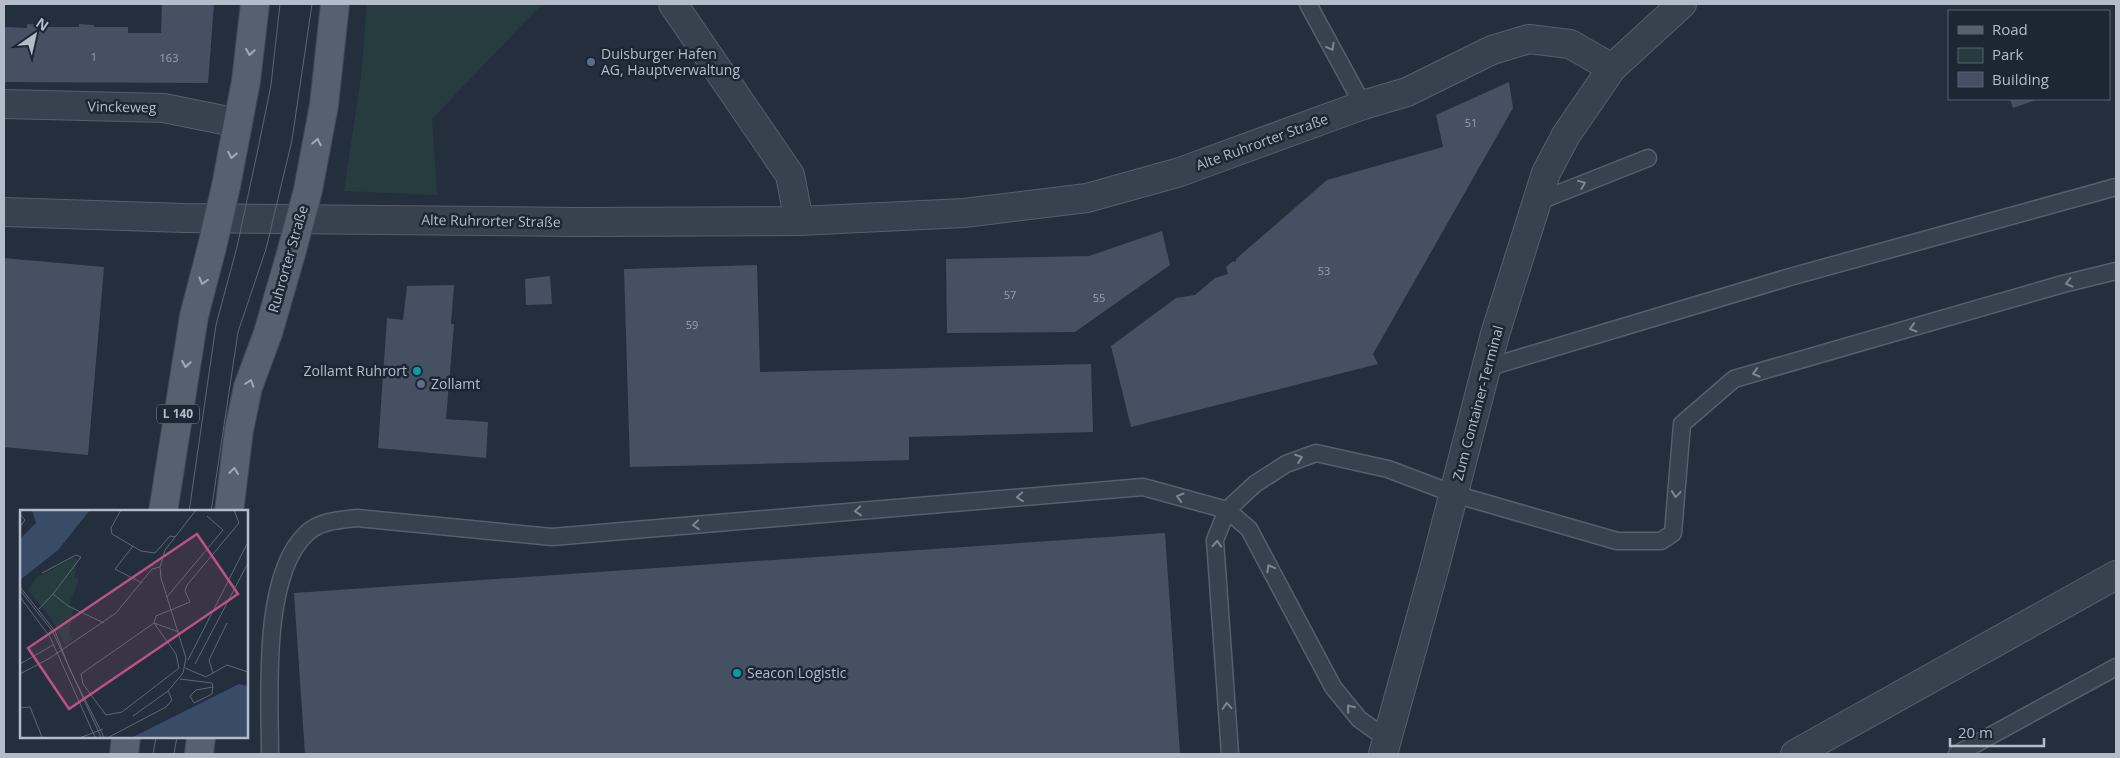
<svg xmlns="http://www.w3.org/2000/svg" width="2120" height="758" viewBox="0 0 2120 758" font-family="'Open Sans',sans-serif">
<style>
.green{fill:#263c3f}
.building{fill:#455162}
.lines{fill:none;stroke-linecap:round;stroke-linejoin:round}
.lane-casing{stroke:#565f6c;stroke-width:19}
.street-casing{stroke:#565f6c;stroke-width:30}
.primary-casing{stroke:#414a57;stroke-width:30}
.lane{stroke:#38414e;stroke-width:16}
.street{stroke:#38414e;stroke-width:28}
.primary{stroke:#56606e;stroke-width:28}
.tram{stroke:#5a6575;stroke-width:1}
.primary-bridge-casing{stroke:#414a57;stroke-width:30;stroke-linecap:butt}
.primary-bridge{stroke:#56606e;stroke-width:28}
.oneway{stroke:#7c8592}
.oneway2{stroke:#a1aab7}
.service-dot{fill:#5c6f8a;stroke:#1d2633;stroke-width:2}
.culture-dot{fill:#0f9aa8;stroke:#1d2633;stroke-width:2}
.labels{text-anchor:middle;stroke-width:5;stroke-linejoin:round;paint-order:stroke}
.number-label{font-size:11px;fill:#98a1af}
.shield{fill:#1d2633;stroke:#878f9c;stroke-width:1}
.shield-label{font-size:12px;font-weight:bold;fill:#b4bcc9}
.poi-label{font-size:14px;fill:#b4bcc9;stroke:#1d2633;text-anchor:start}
.street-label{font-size:14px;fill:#b4bcc9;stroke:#1d2633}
.inset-road{fill:none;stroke:#5e6776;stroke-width:1}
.view{fill:#bd5182;fill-opacity:0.15;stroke:#bd5182;stroke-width:2.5}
.inset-edge{fill:none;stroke:#b4bcc9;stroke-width:2.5}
</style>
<rect width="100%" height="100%" fill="#242f3e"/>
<polygon class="green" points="367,4 542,4 432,119 437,195 344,191 361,77"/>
<g class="building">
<polygon points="162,4 214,4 208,83 4,82 4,27 27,28 27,24 41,25 42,27 79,27 79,24 94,25 94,27 128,27 128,33 161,33"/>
<polygon points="1509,82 1513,108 1373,354 1378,364 1131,427 1111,346 1176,298 1195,295 1215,278 1228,274 1226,267 1233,261 1236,262 1236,259 1327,180 1443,147 1436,115"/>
<polygon points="2010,99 2038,99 2013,108"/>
<polygon points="1162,231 1170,265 1075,332 947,333 946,259 1089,256"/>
<polygon points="4,258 104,267 88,455 4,447"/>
<polygon points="757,265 760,372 1091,364 1093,432 909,437 909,460 630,467 624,269"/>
<polygon points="550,276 552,304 526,305 525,279"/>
<polygon points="454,285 451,324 454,324 446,419 488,422 486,458 378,448 387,318 403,320 407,286"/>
<polygon points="1165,533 1180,754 305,754 294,593"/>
</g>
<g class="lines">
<defs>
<g id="lane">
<polyline points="1308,4 1363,105"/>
<polyline points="1537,202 1648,158"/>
<polyline points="1486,368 1790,277 2116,187"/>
<polyline points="1387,739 1359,719 1333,687 1249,529 1227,510 1255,484 1286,464 1316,453 1388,469 1454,494 1617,541 1661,541 1673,533 1682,424 1734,379 2063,284 2116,271"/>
<path d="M270 754C270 696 261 575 307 533 320 521 339 520 357 518L552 537 1143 487 1227 510 1215 540 1230 754"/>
<polyline points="1957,754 2116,667"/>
</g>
<g id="street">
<polyline points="673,4 790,175 799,221"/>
<polyline points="4,104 164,108 238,123"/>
<polyline points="4,212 184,218 576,222 799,221 964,213 1087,198 1180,172 1363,105 1407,92 1492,50 1529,39 1570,44 1612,68"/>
<polyline points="1383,754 1435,566 1495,334 1546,173 1566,135 1612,68 1682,4"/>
<polyline points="1795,754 2116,575"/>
</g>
<g id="primary">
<polyline points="226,186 246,81 255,4"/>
<polyline points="308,190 324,105 335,4"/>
<polyline points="163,512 194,316 212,247"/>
<polyline points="229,512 239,430 248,387 268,333 292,250"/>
<polyline points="124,754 126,737"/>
<polyline points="199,754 201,737"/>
</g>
</defs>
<use href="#lane" class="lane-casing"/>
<use href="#street" class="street-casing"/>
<use href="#primary" class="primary-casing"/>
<use href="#lane" class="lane"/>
<use href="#street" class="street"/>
<use href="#primary" class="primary"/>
<g class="tram">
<polyline points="189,512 216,325 237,247 258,149 271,85 280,4"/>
<polyline points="211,512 238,332 266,249 292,140 312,4"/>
<polyline points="153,754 156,737"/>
<polyline points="174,754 177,737"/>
</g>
<defs>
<g id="primary-bridge">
<polyline points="212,247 226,186"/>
<polyline points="292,250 308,190"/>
</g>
</defs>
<use href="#primary-bridge" class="primary-bridge-casing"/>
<use href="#primary-bridge" class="primary-bridge"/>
</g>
<defs><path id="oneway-chevron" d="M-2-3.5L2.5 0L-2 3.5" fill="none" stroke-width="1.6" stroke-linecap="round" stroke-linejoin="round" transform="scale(1.25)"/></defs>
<g class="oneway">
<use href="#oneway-chevron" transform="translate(1331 47) rotate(61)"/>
<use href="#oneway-chevron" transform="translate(1582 184) rotate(-22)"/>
<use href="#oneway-chevron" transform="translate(2069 283) rotate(166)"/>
<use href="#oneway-chevron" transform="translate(1913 328) rotate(164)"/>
<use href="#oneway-chevron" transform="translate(1756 373) rotate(164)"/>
<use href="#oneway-chevron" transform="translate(1299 458) rotate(-21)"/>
<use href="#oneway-chevron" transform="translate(1676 494) rotate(95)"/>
<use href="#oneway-chevron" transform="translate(1020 497) rotate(175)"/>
<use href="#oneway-chevron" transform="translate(1180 497) rotate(-164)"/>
<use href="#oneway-chevron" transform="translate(858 511) rotate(175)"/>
<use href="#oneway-chevron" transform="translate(696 525) rotate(175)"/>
<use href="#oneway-chevron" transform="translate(1217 544) rotate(-87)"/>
<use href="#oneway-chevron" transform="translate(1270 568) rotate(-118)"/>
<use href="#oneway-chevron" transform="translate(1227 706) rotate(-94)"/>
<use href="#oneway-chevron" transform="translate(1350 708) rotate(-129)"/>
</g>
<g class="oneway2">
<use href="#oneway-chevron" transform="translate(250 52) rotate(99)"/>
<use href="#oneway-chevron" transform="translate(317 142) rotate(-79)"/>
<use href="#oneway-chevron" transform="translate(232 155) rotate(101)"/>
<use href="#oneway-chevron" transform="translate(203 281) rotate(105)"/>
<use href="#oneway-chevron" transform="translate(186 364) rotate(99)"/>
<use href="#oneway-chevron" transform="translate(250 383) rotate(-72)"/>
<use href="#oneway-chevron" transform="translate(234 471) rotate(-83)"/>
</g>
<g class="service-dot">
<circle cx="591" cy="62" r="5"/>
<circle cx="421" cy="384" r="5"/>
</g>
<g class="culture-dot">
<circle cx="417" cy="371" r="5"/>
<circle cx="737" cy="673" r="5"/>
</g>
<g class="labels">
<g class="number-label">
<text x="94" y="61">1</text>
<text x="169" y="62">163</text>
<text x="1471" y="127">51</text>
<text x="1324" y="275">53</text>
<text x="1010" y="299">57</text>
<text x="1099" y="302">55</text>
<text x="692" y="329">59</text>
</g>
<rect class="shield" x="157" y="404.5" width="42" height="19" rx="4"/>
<g class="shield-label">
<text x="178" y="418">L 140</text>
</g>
<g class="poi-label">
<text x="601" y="59">Duisburger Hafen<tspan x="601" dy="16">AG, Hauptverwaltung</tspan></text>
<text x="407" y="376" text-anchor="end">Zollamt Ruhrort</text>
<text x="431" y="389">Zollamt</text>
<text x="747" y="678">Seacon Logistic</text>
</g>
<g class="street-label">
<text transform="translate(122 107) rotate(1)" y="5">Vinckeweg</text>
<text transform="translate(1262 142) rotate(-20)" y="5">Alte Ruhrorter Straße</text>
<text transform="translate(491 221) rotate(1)" y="5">Alte Ruhrorter Straße</text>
<text transform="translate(288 259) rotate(-74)" y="5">Ruhrorter Straße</text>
<text transform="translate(1478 403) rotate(-75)" y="5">Zum Container-Terminal</text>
</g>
</g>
<g transform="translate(20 510)">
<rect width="228" height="228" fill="#242f3e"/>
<path d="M53 48 58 50 54 67 59 70 49 94 53 101 49 124 53 130 45 135 31 108 8 80 17 67Z" fill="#263c3f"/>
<path d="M12 0H70L38 40 0 70V29L16 13ZM219 174 227 176V227H113Z" fill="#394c67"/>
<path class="inset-road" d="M101 0 91 18 92 24 121 41 135 43 150 26 155 27M0 4 5 10 0 17M113 36 95 59 122 73M22 63 56 45 61 47 33 84M0 77 35 121 50 160 84 227M0 80 33 122 81 227M0 87 30 127 75 227M147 87 203 20 187 6M19 99 33 84 48 96 84 113M134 113 156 144 159 158 102 202 86 205 63 174 61 164ZM159 122 134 113 136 106 170 92 165 81 167 75 219 13 214 0M168 150 228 32M0 154 33 135M175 154 228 53M165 158 186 167 207 155 228 162M193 163 189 150 207 113M0 164 30 148 96 103 132 59 140 57M160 169 192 173 193 177 192 184 174 193 170 186 176 180 193 177M0 198 10 197 22 227M113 206 148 181 163 163 166 148 141 68 140 57 145 40 176 0M62 227 83 219M89 227 146 197 152 190 148 181"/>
<path class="view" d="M177 24 218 84 49 199 8 138Z"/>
<rect width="228" height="228" class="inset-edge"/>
</g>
<rect width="2120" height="758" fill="none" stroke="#b4bcc9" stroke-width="10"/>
<rect x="1948" y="10" width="162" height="90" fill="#1d2633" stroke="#59626f"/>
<rect x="1958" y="26" width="25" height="8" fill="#56606e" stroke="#59626f"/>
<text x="1992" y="35" font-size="15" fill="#b4bcc9">Road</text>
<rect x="1958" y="48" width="25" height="15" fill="#263c3f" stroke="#59626f"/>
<text x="1992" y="60" font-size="15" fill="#b4bcc9">Park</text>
<rect x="1958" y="72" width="25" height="15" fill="#455162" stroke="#59626f"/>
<text x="1992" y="85" font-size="15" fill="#b4bcc9">Building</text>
<g transform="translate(35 35) rotate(34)" stroke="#1d2633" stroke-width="4" paint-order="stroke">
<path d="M0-4L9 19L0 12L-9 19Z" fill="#b4bcc9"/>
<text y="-8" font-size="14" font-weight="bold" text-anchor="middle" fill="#b4bcc9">N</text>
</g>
<path d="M1950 738v8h94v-8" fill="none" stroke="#b4bcc9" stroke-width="2.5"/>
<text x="1958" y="738" font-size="15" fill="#b4bcc9" stroke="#1d2633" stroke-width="4" paint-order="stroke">20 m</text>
</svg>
